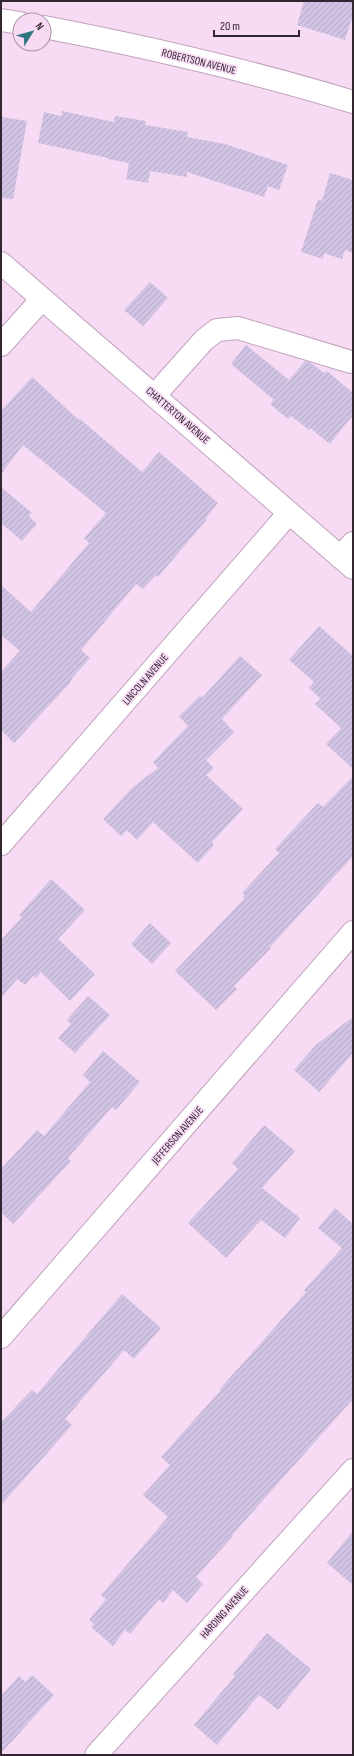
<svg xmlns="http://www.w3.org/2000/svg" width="354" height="1756" viewBox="0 0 354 1756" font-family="'Sofia Sans Condensed',sans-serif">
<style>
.building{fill:url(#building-hatch)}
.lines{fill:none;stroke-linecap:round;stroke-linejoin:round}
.minor-casing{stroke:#c0a4bd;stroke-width:24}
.minor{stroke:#fff;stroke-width:22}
.labels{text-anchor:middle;stroke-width:3.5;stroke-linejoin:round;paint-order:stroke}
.street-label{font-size:11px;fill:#322731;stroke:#f7daf4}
</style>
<defs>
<pattern id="building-hatch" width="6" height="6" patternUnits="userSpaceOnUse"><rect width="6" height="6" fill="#d1c3e3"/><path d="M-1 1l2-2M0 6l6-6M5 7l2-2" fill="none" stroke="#b4a8c3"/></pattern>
</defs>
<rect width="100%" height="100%" fill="#f7daf4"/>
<g class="building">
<polygon points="304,1 353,1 353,15 345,40 297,25"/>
<polygon points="62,111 114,122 115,116 146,121 145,125 188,132 187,137 225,144 288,165 279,190 268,186 264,197 187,172 187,177 150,171 148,183 126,179 129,163 108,159 108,158 38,143 44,112 61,116"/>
<polygon points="1,117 27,121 13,199 1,198"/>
<polygon points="330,173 353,180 353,253 345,250 342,259 324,253 323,259 301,252 318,199 322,201"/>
<polygon points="150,282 168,298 143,326 124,310"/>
<polygon points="246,345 289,380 305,361 311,363 324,373 327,371 353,393 353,415 330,444 310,428 309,430 291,416 288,419 270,404 274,400 231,364"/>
<polygon points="32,377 79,420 80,419 142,472 159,452 218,503 206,518 207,519 158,577 156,575 143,589 136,584 81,650 90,658 72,678 70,683 14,743 1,730 1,672 20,651 1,635 1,585 31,612 89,543 84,538 106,513 23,445 1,474 1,411"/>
<polygon points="1,487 32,513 29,516 37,524 22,541 1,523"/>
<polygon points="319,626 353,656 353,769 326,744 341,728 315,704 321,699 309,688 314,682 289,660"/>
<polygon points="240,656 262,675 222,719 234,732 206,760 214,768 206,775 243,809 212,842 214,845 198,863 153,822 137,840 127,830 121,836 103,819 132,788 158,768 153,762 188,726 179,716 200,696 202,698"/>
<polygon points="353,776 353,856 270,947 271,948 234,986 237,989 216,1010 175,971 244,899 243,897 245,895 242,893 279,853 275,849 318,803 323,807"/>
<polygon points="51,879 85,910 58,939 95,974 70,1001 41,972 36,978 33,976 25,985 17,979 1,998 1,940 22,917 19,915"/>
<polygon points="150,923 171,943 152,964 131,944"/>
<polygon points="88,996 110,1015 75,1053 58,1038 71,1024 67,1020"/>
<polygon points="353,1017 353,1053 319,1092 294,1070 316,1045"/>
<polygon points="103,1051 140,1082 116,1110 112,1107 68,1158 71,1161 13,1224 1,1212 1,1169 37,1130 44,1136 90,1082 83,1075"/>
<polygon points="264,1125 295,1151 262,1188 300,1218 285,1238 261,1220 226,1258 188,1223 238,1169 232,1163"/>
<polygon points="335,1208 353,1224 353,1399 232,1535 233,1536 196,1577 203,1584 187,1603 173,1590 163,1603 159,1599 130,1634 125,1630 113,1646 91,1627 94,1624 89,1620 106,1599 101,1595 168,1517 143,1495 170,1465 161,1457 221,1390 220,1389 306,1292 304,1290 342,1248 318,1228"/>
<polygon points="122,1294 161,1328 134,1359 124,1350 65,1419 72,1425 1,1505 1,1422 32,1390 37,1394"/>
<polygon points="353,1531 353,1585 327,1563"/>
<polygon points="267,1633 311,1669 278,1710 259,1695 217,1745 194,1725 235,1676 233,1674"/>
<polygon points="32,1675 54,1695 1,1753 1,1696 19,1676 25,1682"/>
</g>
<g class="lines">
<defs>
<g id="minor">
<polyline points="1,20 20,23"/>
<path d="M44 27C148 47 252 71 353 102"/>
<polyline points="1,263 353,568"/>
<polyline points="1,345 42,299"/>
<polyline points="155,395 204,340 217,330 238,328 351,362"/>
<polyline points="340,557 353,543"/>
<polyline points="1,844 289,513"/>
<polyline points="1,1337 353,932"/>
<polyline points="96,1755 353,1470"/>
</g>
</defs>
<use href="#minor" class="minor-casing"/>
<use href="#minor" class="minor"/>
</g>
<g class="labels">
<g class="street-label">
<text transform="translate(199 61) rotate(14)" y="4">ROBERTSON AVENUE</text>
<text transform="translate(178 415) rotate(41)" y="4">CHATTERTON AVENUE</text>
<text transform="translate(145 679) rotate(-49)" y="4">LINCOLN AVENUE</text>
<text transform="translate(177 1135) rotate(-49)" y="4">JEFFERSON AVENUE</text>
<text transform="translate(224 1612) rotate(-48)" y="4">HARDING AVENUE</text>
</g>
</g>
<rect width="354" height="1756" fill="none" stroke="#322731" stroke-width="4"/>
<g transform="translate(32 32) rotate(53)"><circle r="19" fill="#f7daf4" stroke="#a892a6"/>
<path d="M0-3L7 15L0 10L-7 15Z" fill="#2f7681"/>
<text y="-6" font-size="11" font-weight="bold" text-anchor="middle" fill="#322731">N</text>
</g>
<path d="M214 30v6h85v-6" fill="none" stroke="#322731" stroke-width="2"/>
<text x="220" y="30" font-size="12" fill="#322731" stroke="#f7daf4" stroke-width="3" paint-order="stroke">20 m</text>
</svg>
